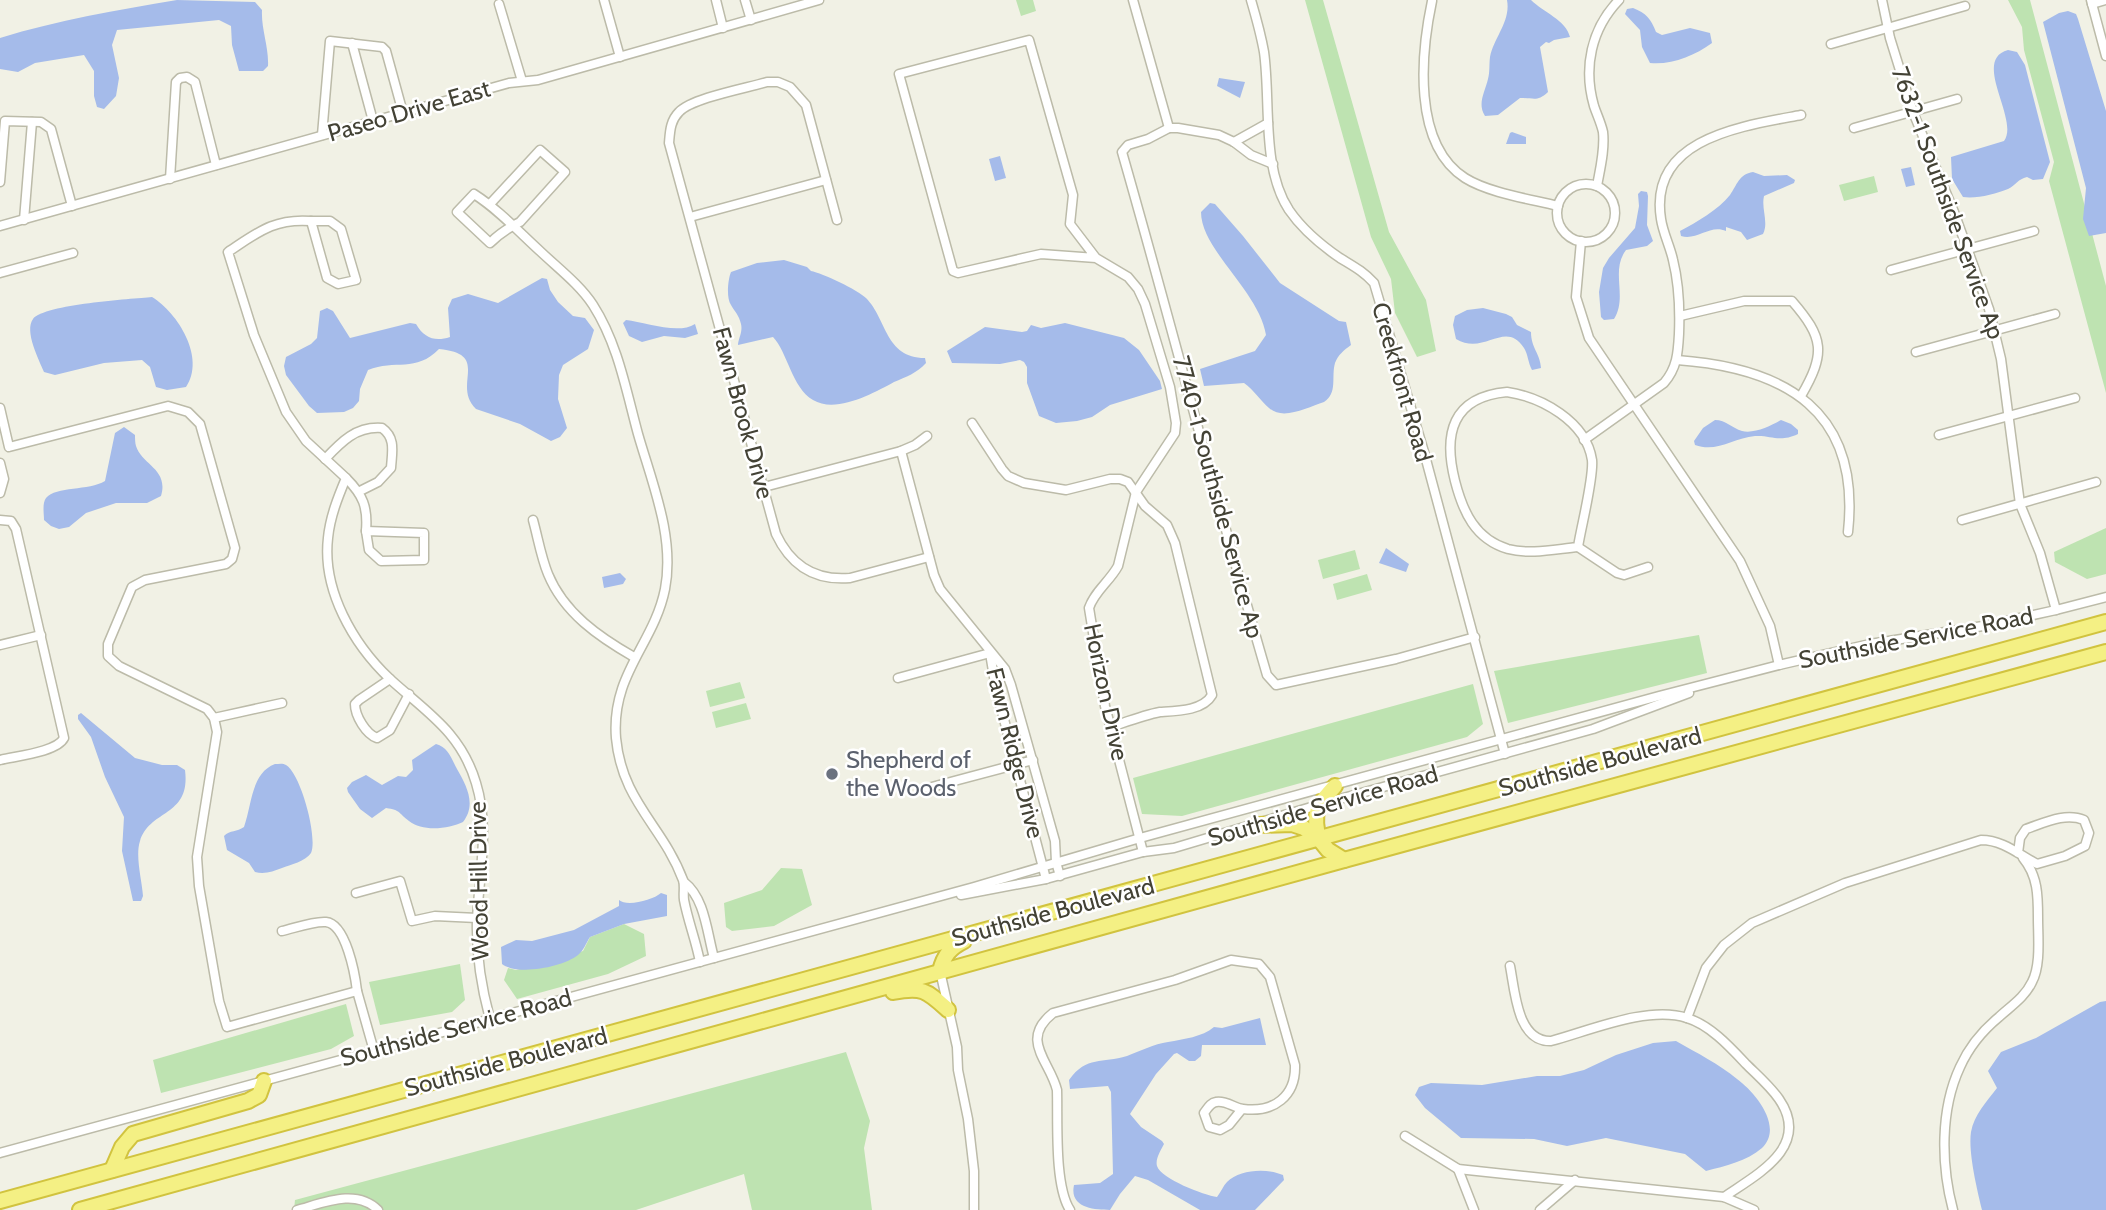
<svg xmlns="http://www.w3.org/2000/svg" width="2106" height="1210" viewBox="0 0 2106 1210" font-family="Cabin,sans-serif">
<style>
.green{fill:#bee3b1}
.water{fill:#a5bbea}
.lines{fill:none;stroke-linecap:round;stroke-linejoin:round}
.minor-casing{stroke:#bcbba9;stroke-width:11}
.trunk-casing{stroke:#d1c33f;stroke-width:18}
.minor{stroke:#fff;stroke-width:8}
.trunk{stroke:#f4f084;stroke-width:14}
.worship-dot{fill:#6b7280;stroke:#fff;stroke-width:2.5}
.labels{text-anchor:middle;stroke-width:5;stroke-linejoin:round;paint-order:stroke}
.street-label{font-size:24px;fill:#434235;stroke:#fff}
.worship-label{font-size:24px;fill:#5b616d;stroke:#fff;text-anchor:start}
</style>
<rect width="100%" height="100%" fill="#f1f1e5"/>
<g class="green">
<polygon points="1016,0 1033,0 1036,11 1021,16"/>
<polygon points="1305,0 1323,0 1389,232 1426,300 1436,351 1417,357 1395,313 1391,279 1371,237"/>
<polygon points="2008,0 2030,0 2106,286 2106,393 2049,181 2054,162 2024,50 2022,27"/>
<polygon points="1874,176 1878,192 1844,201 1839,185"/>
<polygon points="2106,528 2106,574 2087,579 2055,562 2054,552"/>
<polygon points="1355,550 1360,569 1323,579 1318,560"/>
<polygon points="1367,574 1372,590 1337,600 1333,584"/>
<polygon points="1699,635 1707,673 1508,723 1494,671"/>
<polygon points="740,682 745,698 710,707 706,691"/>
<polygon points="1473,684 1483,724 1467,737 1182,816 1142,814 1133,778"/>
<polygon points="746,703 751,719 716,728 712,712"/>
<polygon points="781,868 802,869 812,905 774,926 732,931 726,927 724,903 762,890"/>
<polygon points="624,924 644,934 646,956 608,974 517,999 504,980 508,968 516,970 583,951 590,937"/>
<polygon points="460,964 465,1000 452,1012 380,1025 369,982"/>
<polygon points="346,1004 354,1036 331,1049 161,1093 153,1060"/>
<polygon points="846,1052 870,1121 864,1148 872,1210 752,1210 744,1174 636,1210 294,1210 295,1200"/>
</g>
<g class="water">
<path d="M177 0 255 2 262 10C261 29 269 47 268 66L263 71H239L232 45 231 26 219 20 117 30 112 45 119 78 116 96 104 109 97 107 94 96V71L84 55 35 63 18 72 0 69V38C58 20 117 10 177 0Z"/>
<path d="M1507 0H1531C1543 12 1566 20 1570 37L1554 40 1549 43 1546 42 1540 47 1548 92C1537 102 1535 98 1520 98L1498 115 1485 116C1477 104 1485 92 1488 79 1490 72 1489 65 1490 57 1494 37 1511 21 1507 0Z"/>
<path d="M1633 8C1646 13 1651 19 1656 32L1662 35 1690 28 1710 33 1712 43C1694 56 1672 65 1650 63L1642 47 1640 30 1625 14 1627 9Z"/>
<polygon points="2068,11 2076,14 2078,19 2106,111 2106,233 2089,236 2083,219 2086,188 2043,22 2059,13"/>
<path d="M2008 50 2017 52 2025 65 2050 162 2043 179 2033 180 2027 177C2018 179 2016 185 2008 189 1996 194 1976 199 1963 197L1952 179 1951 157 2004 141C2020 120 1971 60 2008 50Z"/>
<polygon points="1219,78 1245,82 1240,98 1217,86"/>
<polygon points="1512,132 1526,137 1526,144 1506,144 1510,133"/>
<polygon points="1000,156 1006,178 995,181 989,159"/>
<polygon points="1911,167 1915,185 1906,187 1901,169"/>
<path d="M1753 172 1764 176 1787 175 1795 180 1794 183 1764 196C1761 209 1769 222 1763 234L1747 240 1741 232 1726 227V231C1710 224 1697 241 1681 236L1680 231C1697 222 1718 210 1730 195 1737 185 1739 174 1753 172Z"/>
<path d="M1641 191 1647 192 1648 196 1647 225 1653 241 1647 246 1626 250C1610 271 1628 297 1614 319L1604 320 1601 317 1599 292 1603 268 1609 258 1635 228 1639 206 1638 194Z"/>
<path d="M1210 203 1215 204 1243 236 1280 283 1339 321 1346 322 1351 345C1344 350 1338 355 1335 363 1331 377 1338 393 1324 402 1308 407 1283 421 1269 408 1260 400 1254 390 1244 383L1204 386 1200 369 1255 351 1266 335C1259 291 1201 250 1201 212Z"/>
<path d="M784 260 807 267 811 271C822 273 858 290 866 298 887 319 885 358 925 358L926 363C917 373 906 377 894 382 874 393 836 414 813 400 792 388 787 351 773 337L738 345C738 339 743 332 741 324 739 315 735 312 731 305 726 298 728 279 731 272L757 263Z"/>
<path d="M542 278 547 279 550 290 558 302 573 316 585 318 594 330 588 349 563 365 559 375 558 399 567 428 560 437 551 441 520 424 476 409C451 385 492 354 439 349 416 373 395 359 368 370L360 389 359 401 353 408 344 412 317 413 309 406 286 375 284 366 286 357 311 344 317 338 320 311 327 308 333 311 350 338 410 323 416 324C424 338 435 342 450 337L448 308 452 299 468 294 498 303Z"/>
<path d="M152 297C178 313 206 358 186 387L167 390 156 387 150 367 142 360 104 363 55 375 44 372C39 360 24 331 33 319 45 304 131 299 152 297Z"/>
<path d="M1483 308 1506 314 1512 317 1517 325 1531 332C1531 348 1540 353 1541 368L1532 370C1528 363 1528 354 1524 348 1505 319 1485 356 1456 339L1453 325 1455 316 1467 310Z"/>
<path d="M626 320C645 322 678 335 695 324L698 334 685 338 664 336 642 342 629 336 623 323Z"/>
<polygon points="1065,323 1124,338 1139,350 1160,381 1162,389 1110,405 1092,417 1077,421 1056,423 1039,416 1027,383 1027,367 1024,362 1020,360 1000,364 952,363 947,351 985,327 1022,332 1027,331 1031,325 1041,328"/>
<path d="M1715 420C1726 420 1732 428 1742 431 1754 434 1771 426 1781 420L1791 424 1798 430V434C1779 443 1772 435 1755 436 1733 438 1717 453 1695 445L1694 441 1703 428Z"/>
<path d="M124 427 135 435C135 438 135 443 136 446 142 465 169 469 161 496L147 503H116L86 513 69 527 59 529 51 526 44 520C44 514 42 503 46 498 56 486 89 491 105 481L115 433Z"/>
<polygon points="1386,548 1409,564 1406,572 1379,563"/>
<polygon points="620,573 626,579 623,584 604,588 602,577"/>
<path d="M81 713 135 758 162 765H177L185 770C191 817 150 809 140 841 135 856 142 880 143 896L141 901H133L122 851 124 817 105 777 91 737 78 719V715Z"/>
<path d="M436 744C448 747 451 758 457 769 466 785 477 804 463 822 449 829 422 832 409 821 398 813 401 810 386 808L372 818 360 809 348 792 347 788 352 782 366 775 382 785 398 776 406 777 413 770 412 760Z"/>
<path d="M275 764C279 764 283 763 286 765 301 774 318 838 311 853 306 861 290 865 282 868 273 871 265 875 255 872L249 863 227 850 224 836C230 830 237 832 244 827 252 805 251 773 275 764Z"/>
<path d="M661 893 667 895V916L624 924 590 937C586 943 584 950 578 955 563 967 518 976 502 964L501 947 516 940 532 941 574 930 619 906V900C627 907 653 900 661 893Z"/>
<path d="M2106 1001V1210H1982C1977 1189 1968 1152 1971 1132 1974 1115 1987 1101 1997 1088L1988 1071 2001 1052 2036 1038 2100 1002Z"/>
<path d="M1260 1018 1266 1045H1202L1201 1056 1195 1061H1189L1177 1053 1174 1054 1156 1074 1130 1114 1141 1127 1162 1141 1164 1144C1161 1150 1155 1159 1157 1166 1161 1179 1204 1195 1217 1197 1221 1192 1223 1186 1227 1182 1240 1169 1267 1168 1283 1175L1284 1180 1255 1210H1200L1148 1180 1135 1176 1120 1194 1110 1210C1094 1210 1069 1208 1074 1185L1100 1183 1113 1174 1111 1092 1108 1086 1070 1089 1069 1080C1087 1055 1102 1064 1127 1056 1140 1051 1154 1044 1168 1042 1184 1039 1202 1037 1214 1027L1222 1028Z"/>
<path d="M1676 1041C1697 1053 1719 1064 1737 1079 1755 1092 1784 1127 1762 1148 1747 1161 1725 1166 1706 1171L1685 1154 1606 1138 1567 1146 1534 1139 1461 1138 1425 1108 1415 1095 1419 1087 1431 1083 1482 1085 1537 1076H1560L1584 1070 1616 1055 1653 1043Z"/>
</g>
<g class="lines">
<defs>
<g id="minor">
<polyline points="604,0 620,57"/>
<polyline points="716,0 723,28"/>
<polyline points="745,0 751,20"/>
<polyline points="1133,0 1169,128"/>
<path d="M1251 0C1256 17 1261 35 1264 52 1271 102 1261 167 1289 210 1302 229 1321 245 1340 258 1353 266 1363 271 1374 283L1424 452 1505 754"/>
<polyline points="1882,0 1890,38 1913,112 1954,212 1989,309 2001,359 2020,504 2040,553 2056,610"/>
<polyline points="2091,0 2106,56"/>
<path d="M1432 1C1421 53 1412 144 1465 178 1489 193 1530 199 1558 206"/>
<polyline points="499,4 522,81"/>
<polyline points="2092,4 2105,0"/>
<polyline points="352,43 373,121"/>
<polyline points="1831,44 1965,6"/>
<polyline points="1854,128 1957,99"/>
<polyline points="322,135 330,41 382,47 386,51 403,113"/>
<polyline points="1234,142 1268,123"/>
<path d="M1273 164 1251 155 1234 142 1219 135 1178 128H1169L1148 139 1128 145 1122 152C1172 326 1216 501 1267 675L1276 685 1396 659 1475 637"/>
<polyline points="170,179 176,82 180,78 187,77 195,82 216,165"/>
<polyline points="0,182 5,121 41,122 51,129 72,206"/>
<circle cx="1586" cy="213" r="29"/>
<path d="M1597 186C1600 169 1605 150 1603 132 1601 123 1597 115 1594 106 1583 68 1591 29 1619 0"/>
<path d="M490 204 540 150 565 172 520 222C508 228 499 234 490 243L457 212 474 194C499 210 519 232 541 252 559 269 580 285 593 305 618 344 626 390 638 434 652 483 675 537 665 589 654 644 611 674 616 738 622 802 663 826 683 880 685 886 683 893 684 900 688 921 696 941 700 962"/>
<polyline points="690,217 826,180"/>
<polyline points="24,220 32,122"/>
<path d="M837 220 806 105 790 87 778 82H767C747 88 692 98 679 112 670 121 670 132 669 143L776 534C791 566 815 581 850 578L929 557"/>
<path d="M311 221C274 218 257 233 228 252L254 335 286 412 306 441 346 478C338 497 330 517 328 538 322 590 353 644 390 679 426 712 461 732 476 783 490 828 479 874 477 920 476 954 481 986 490 1019"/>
<polygon points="311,221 330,221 341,229 356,280 338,284 327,278"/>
<polyline points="0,226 509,83 538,80 819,0"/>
<polyline points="1581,241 1576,297 1589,338 1740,561 1770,626 1779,665"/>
<path d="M1096 258 1070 224 1073 195 1029 40 899 74 953 271 958 273 1041 254 1096 258 1128 277 1138 289 1145 304 1170 387 1176 423 1175 433 1136 492 1118 566C1110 581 1094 592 1089 608L1105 706 1143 852"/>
<polyline points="1891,270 2034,231"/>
<polyline points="0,273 73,253"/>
<path d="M1680 316 1744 301H1792C1824 338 1826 353 1801 396"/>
<polyline points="1916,352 2055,314"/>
<path d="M1677 360C1786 368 1861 411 1848 532"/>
<path d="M1507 392C1541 397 1586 421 1592 460 1594 478 1581 527 1578 547 1556 549 1530 555 1508 549 1475 539 1463 512 1455 481 1443 434 1452 397 1507 392Z"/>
<polyline points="0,408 9,447 168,406 188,412 200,424 235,548 232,559 226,564 145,580 132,587 108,644 108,656 119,666 207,709 214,718 217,732 197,857 199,886 219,1001 227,1027 357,991 374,1051"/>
<path d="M972 423 1002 469 1008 476 1024 483 1066 490 1110 479H1120L1128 482 1145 506 1167 525 1175 543 1212 695C1203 711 1176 711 1160 712 1144 715 1126 722 1111 727"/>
<polyline points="1939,435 2075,398"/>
<path d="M1584 440 1664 383C1677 368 1678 353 1679 334 1680 309 1679 284 1673 260 1670 246 1663 233 1661 219 1648 138 1743 126 1801 115"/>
<polyline points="901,451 934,575 940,589 1005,669 1011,685 1055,841 1056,862 1060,876"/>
<path d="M325 459C341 442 356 426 382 428 396 438 392 452 391 468L378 482 360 491"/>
<polyline points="0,463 4,479 0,493"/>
<path d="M346 478C363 495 368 507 366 531"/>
<polyline points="764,487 901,451 915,445 927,436"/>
<path d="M0 520 11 521 16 529 64 738C57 752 16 756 0 760"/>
<path d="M533 520C538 538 541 557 548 574 564 613 599 637 634 657"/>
<polyline points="1962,520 2096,482"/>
<polygon points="366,531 424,533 424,560 381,561 369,550"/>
<polyline points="1578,547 1617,573 1624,575 1648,567"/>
<polyline points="0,645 41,635"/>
<polyline points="990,653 996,689 1046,879"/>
<polyline points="898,678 990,653"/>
<path d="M390 679 359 700 355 704C355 716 366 734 377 738L390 730 409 694"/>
<polyline points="214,718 282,703"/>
<polyline points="928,788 1033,760"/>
<path d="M684 882C705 898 707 933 714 958"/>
<polyline points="356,893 400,881 412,921 435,916 477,918"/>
<polyline points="961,895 1046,879 1143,852 1174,848 1318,805 1593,729 1689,693"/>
<path d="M282 931C295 928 313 921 326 922 346 924 355 974 357 991"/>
<path d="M1510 966C1515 991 1517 1042 1551 1041 1589 1031 1648 1005 1687 1018 1710 1025 1730 1047 1746 1064 1757 1075 1770 1086 1779 1099 1812 1147 1756 1175 1724 1197"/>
<polyline points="940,971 957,1047 958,1070 968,1119 974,1171 974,1210"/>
<path d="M1687 1018 1706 968 1724 945 1752 923 1845 883 1981 840C2003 840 2018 854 2037 864L2065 856 2085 846 2089 833 2084 820C2065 812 2044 823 2026 829L2020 838 2018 853"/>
<polyline points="1405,1136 1458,1169 1724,1197 1754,1210"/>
<polyline points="0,1153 974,887 1140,838 1659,696 1779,665 1870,644 1983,626 2056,610 2106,597"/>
<polyline points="1458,1169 1474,1210"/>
<path d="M297 1210C323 1203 356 1188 378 1210"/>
<path d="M1070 1210C1054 1185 1058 1121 1057 1090 1050 1061 1019 1040 1053 1013L1175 980 1231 960 1259 964 1270 977 1295 1065C1296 1096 1274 1113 1243 1109 1234 1108 1226 1100 1216 1102 1210 1103 1208 1108 1204 1113L1209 1127 1220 1130 1229 1125 1242 1109"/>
<polyline points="1540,1210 1575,1180"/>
<path d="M1953 1210C1941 1165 1940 1110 1960 1067 1969 1047 1982 1031 1999 1017 2011 1006 2025 997 2032 982 2041 965 2038 938 2038 918 2038 896 2038 876 2023 858"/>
</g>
<g id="trunk">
<polyline points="1257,825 1292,824 1304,828 1319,839 1328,850 1344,860"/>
<path d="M1319 839C1312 812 1317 806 1335 786"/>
<path d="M940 971C944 955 950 948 964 941"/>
<path d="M893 992C923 986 927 991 948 1010"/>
<polyline points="112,1170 122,1147 133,1134 248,1101 259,1095 264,1081"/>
<polyline points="0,1201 2106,622"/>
<polyline points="80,1210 1344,860 2106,652"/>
</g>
</defs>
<use href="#minor" class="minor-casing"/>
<use href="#trunk" class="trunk-casing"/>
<use href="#minor" class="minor"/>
<use href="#trunk" class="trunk"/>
</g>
<circle class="worship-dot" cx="832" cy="774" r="7"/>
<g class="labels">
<g class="street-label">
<text transform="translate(409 111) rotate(-16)" y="8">Paseo Drive East</text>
<text transform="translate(1948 203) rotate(70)" y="8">7632-1 Southside Service Ap</text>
<text transform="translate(1402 382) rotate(74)" y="8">Creekfront Road</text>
<text transform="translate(743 413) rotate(75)" y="8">Fawn Brook Drive</text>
<text transform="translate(1218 497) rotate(75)" y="8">7740-1 Southside Service Ap</text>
<text transform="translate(1916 638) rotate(-11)" y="8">Southside Service Road</text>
<text transform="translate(1106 692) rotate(78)" y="8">Horizon Drive</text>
<text transform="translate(1015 753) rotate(76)" y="8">Fawn Ridge Drive</text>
<text transform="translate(1600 762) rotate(-15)" y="8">Southside Boulevard</text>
<text transform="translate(1323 806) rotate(-16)" y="8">Southside Service Road</text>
<text transform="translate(479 881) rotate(-91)" y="8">Wood Hill Drive</text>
<text transform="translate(1053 912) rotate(-15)" y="8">Southside Boulevard</text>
<text transform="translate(456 1028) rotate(-15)" y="8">Southside Service Road</text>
<text transform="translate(506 1062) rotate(-15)" y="8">Southside Boulevard</text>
</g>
<g class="worship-label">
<text x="846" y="768">Shepherd of<tspan x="846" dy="28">the Woods</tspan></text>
</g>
</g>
</svg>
